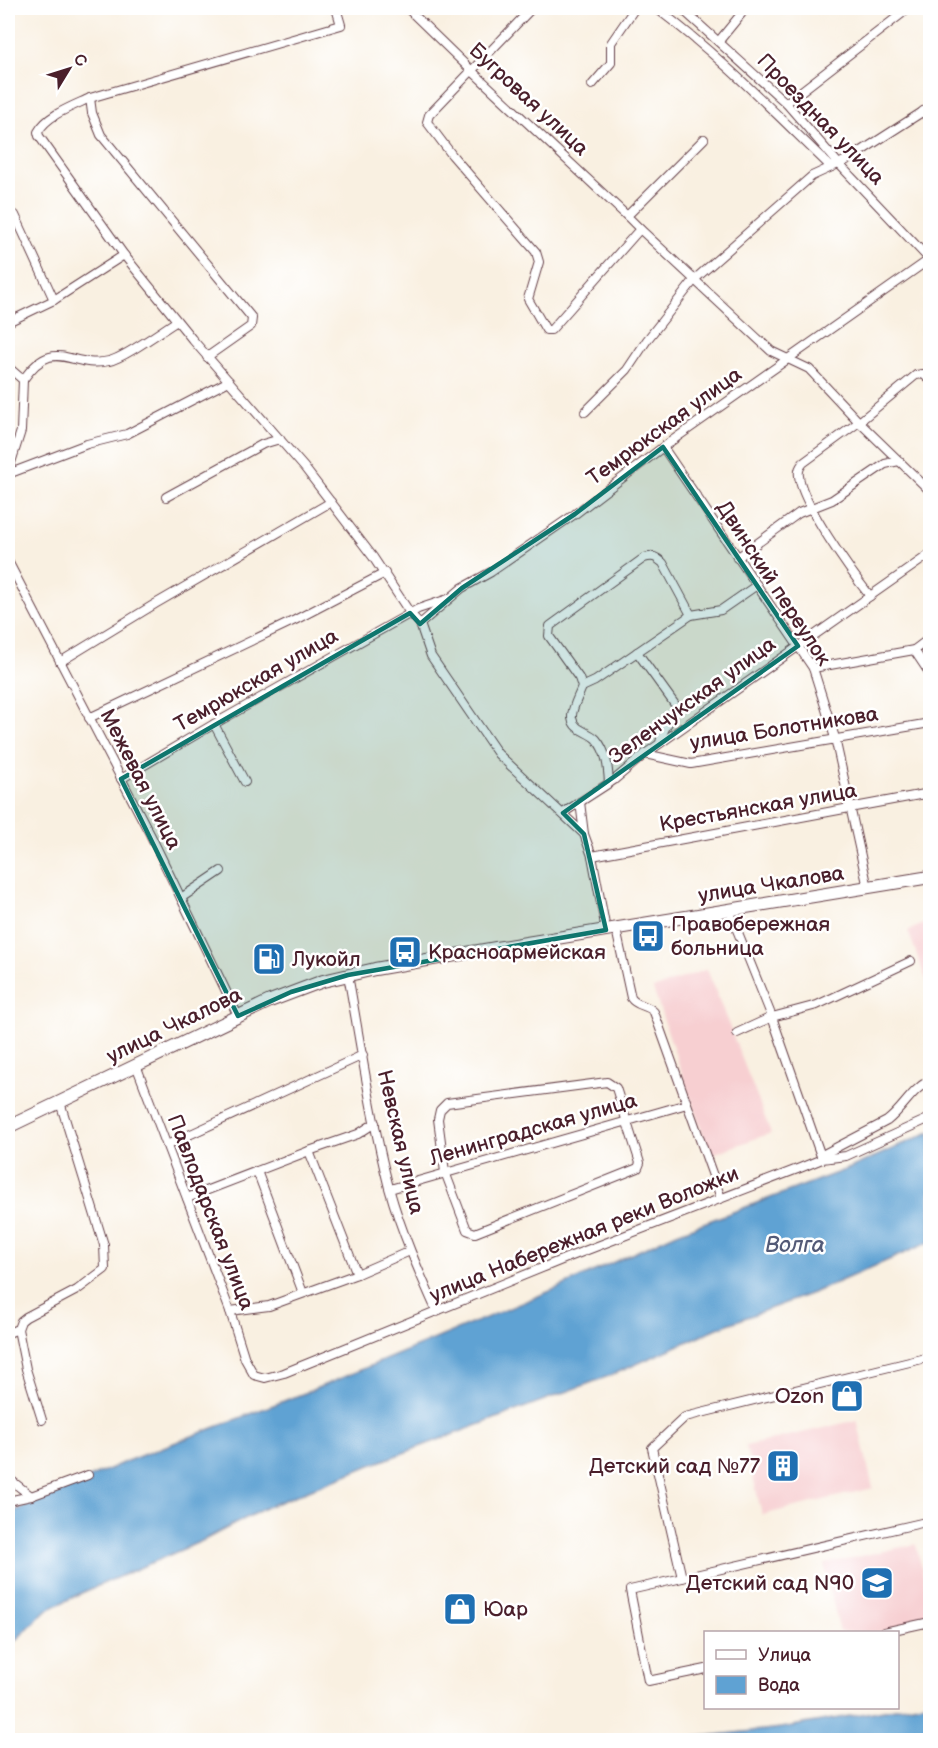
<svg xmlns="http://www.w3.org/2000/svg" width="938" height="1748" viewBox="0 0 938 1748" font-family="'Balsamiq Sans',sans-serif">
<style>
.built{fill:#f7cfd1}
.water{fill:#5fa2d3;stroke:#54607f;stroke-width:1.5}
.lines{fill:none;stroke-linecap:round;stroke-linejoin:round}
.street-casing{stroke:#643e46;stroke-width:10}
.primary-casing{stroke:#643e46;stroke-width:14}
.street{stroke:#fff;stroke-width:8}
.primary{stroke:#fff;stroke-width:12}
.marked{fill:#0f766e;fill-opacity:0.2;stroke:#0f766e;stroke-width:4.5;stroke-linejoin:round}
.labels{text-anchor:middle;stroke-width:5;stroke-linejoin:round;paint-order:stroke}
.street-label{font-size:21px;fill:#4a1f2b;stroke:#fff}
.poi-label{font-size:21px;fill:#4a1f2b;stroke:#fff;text-anchor:start}
.water-label{font-size:22px;font-style:italic;fill:#535a77;stroke:#fff}
</style>
<rect width="100%" height="100%" fill="#fff"/>
<filter id="ink" filterUnits="userSpaceOnUse"><feTurbulence type="fractalNoise" baseFrequency=".0167" numOctaves="2"/><feDisplacementMap in="SourceGraphic" scale="12" xChannelSelector="R" yChannelSelector="G"/><feConvolveMatrix kernelMatrix="1 2 1 2 8 2 1 2 1" color-interpolation-filters="sRGB"/></filter>
<filter id="wash" filterUnits="userSpaceOnUse"><feTurbulence type="fractalNoise" baseFrequency=".008" numOctaves="4" result="noise"/><feDisplacementMap in="SourceGraphic" scale="24" xChannelSelector="R" yChannelSelector="G"/><feGaussianBlur stdDeviation="1.35" result="paint"/><feColorMatrix in="noise" values="0 0 0 0 0 0 0 0 0 0 0 0 0 0 0 0 0 1.4 0 .05"/><feComposite in="paint" operator="in"/></filter>
<g filter="url(#wash)">
<rect width="100%" height="100%" fill="#f9f0e1"/>
<g class="built">
<polygon points="930,921 930,990 908,931"/>
<polygon points="707,969 771,1133 710,1155 653,989"/>
<polygon points="857,1420 873,1488 762,1515 746,1446"/>
<polygon points="916,1544 930,1602 930,1620 878,1632 840,1632 824,1564"/>
</g>
<g class="water">
<polygon points="930,1132 930,1242 815,1292 720,1327 614,1374 363,1468 267,1507 204,1540 79,1594 45,1611 8,1648 8,1514 127,1461 310,1391 560,1287 677,1233 850,1168"/>
<polygon points="930,1702 930,1740 670,1740 781,1728"/>
</g>
</g>
<g filter="url(#ink)">
<g class="lines">
<defs>
<g id="street">
<path d="M336 8 341 25 90 98C73 106 47 115 38 132L39 136 124 255 192 339 304 467 373 557 410 613 420 624 431 656 498 754 584 834 592 856 606 930"/>
<polyline points="407,8 472,71 627,216"/>
<polyline points="532,8 429,115 427,122 452,155 536,252 539,262 528,299 546,330 551,330 640,229 627,216 704,139"/>
<path d="M656 8C719 55 774 112 831 167"/>
<polyline points="681,8 786,103 838,163 930,260"/>
<polyline points="924,8 930,15"/>
<polyline points="719,41 746,8"/>
<polyline points="592,85 611,63 611,43 635,8"/>
<polyline points="90,98 92,113 101,135 252,318 251,326 207,357"/>
<polyline points="786,103 909,8"/>
<polyline points="923,111 930,121"/>
<polyline points="15,215 54,300"/>
<polyline points="640,229 771,351 809,369 859,422 930,491"/>
<polyline points="8,322 54,300 124,255"/>
<path d="M8 367 23 380C55 334 70 370 109 361 124 358 161 331 177 321"/>
<polyline points="585,412 627,370 647,340 695,279 812,176 849,159 930,107"/>
<polyline points="663,447 813,668 835,738 868,888"/>
<polyline points="8,472 21,431 23,380"/>
<polyline points="8,474 87,444 127,434 229,381"/>
<polyline points="166,497 263,444 280,439"/>
<polyline points="737,558 799,513 832,500 885,464 899,461"/>
<polyline points="8,561 150,834 238,1016"/>
<path d="M870 596C851 572 802 504 799 476 798 470 800 467 803 463L859 422 916 375 923 374 930 380"/>
<polyline points="420,624 462,588 491,572 575,514 663,447 930,259"/>
<polyline points="914,650 930,674"/>
<path d="M637 652 676 706C673 720 662 726 660 743"/>
<polyline points="60,662 155,604 331,502"/>
<polyline points="813,668 914,650 930,638"/>
<polyline points="582,687 595,681 691,615 721,610 757,585"/>
<polyline points="89,718 295,620 385,573"/>
<polyline points="214,724 245,782"/>
<polyline points="645,754 691,764 930,723"/>
<polyline points="121,779 214,724 418,609 448,599"/>
<path d="M609 783C608 767 607 752 596 739 588 731 574 731 572 718 571 709 579 696 582 687L579 678 549 636 550 626 644 558C653 555 656 557 663 563L691 615"/>
<polyline points="580,802 584,834"/>
<polyline points="563,813 614,780 645,754 930,554"/>
<polyline points="592,856 930,793"/>
<polyline points="181,898 221,871"/>
<polyline points="729,910 772,1017 822,1159"/>
<path d="M616 929 631 998C637 1007 647 1004 654 1012L721 1198"/>
<path d="M348 975C361 1046 371 1118 389 1188 401 1231 419 1272 437 1312"/>
<polyline points="737,1033 772,1017 817,1005 911,961"/>
<polyline points="136,1065 230,1311 245,1359 254,1375 265,1378 284,1373 569,1257 800,1168 822,1159 846,1156 930,1118"/>
<polygon points="607,1082 616,1088 640,1163 638,1168 475,1233 467,1230 445,1172 438,1119 440,1110 447,1103"/>
<polyline points="167,1145 363,1055"/>
<polyline points="309,1151 357,1274"/>
<path d="M822 1155 887 1121C904 1108 910 1091 930 1080"/>
<polyline points="257,1171 303,1293"/>
<polyline points="390,1189 687,1104"/>
<polyline points="187,1198 309,1151 358,1134 375,1123"/>
<polyline points="230,1311 269,1306 357,1274 410,1251"/>
<polyline points="8,1333 18,1329"/>
<polyline points="42,1420 26,1369 18,1329 21,1321 26,1317 77,1290 105,1269 104,1245 60,1102"/>
<polyline points="8,1478 31,1496"/>
<polyline points="8,1501 31,1496 88,1475"/>
<polyline points="682,1578 652,1448 685,1417 930,1357"/>
<polyline points="884,1632 930,1622"/>
<polyline points="706,1669 648,1681 630,1590 930,1521"/>
</g>
<polyline id="primary" points="8,1127 270,1001 323,981 375,969 496,948 930,877"/>
</defs>
<use href="#street" class="street-casing"/>
<use href="#primary" class="primary-casing"/>
<use href="#street" class="street"/>
<use href="#primary" class="primary"/>
</g>
</g>
<path class="marked" d="M663 447 798 646 563 813 584 834 606 930 348 975 291 992 238 1016 121 779 410 613 420 624 462 588 575 514Z"/>
<defs>
<symbol id="bus-square" viewBox="-11 -11 22 22"><rect x="-9" y="-9" width="18" height="18" rx="4" fill="#1f6fb2" stroke="#fff"/><path d="M-5-6H5V4H4V6H2V4H-2V6H-4V4H-5ZM-3.5-4V0h7V-4ZM-3.5 1.2v1.5H-2V1.2ZM2 1.2v1.5H3.5V1.2Z" fill="#fff"/></symbol>
<symbol id="fuel-square" viewBox="-11 -11 22 22"><rect x="-9" y="-9" width="18" height="18" rx="4" fill="#1f6fb2" stroke="#fff"/><path d="M-5.5-6h7V0h2V4h1.3V-2.5L3-4.5l.8-.8L6-3V5H2.5V1h-1V6h-7ZM-4.2-4.7v3.2H.2V-4.7Z" fill="#fff"/></symbol>
<symbol id="shop-square" viewBox="-11 -11 22 22"><rect x="-9" y="-9" width="18" height="18" rx="4" fill="#1f6fb2" stroke="#fff"/><path d="M-5-2.5h2.3a2.7 3.5 0 0 1 5.4 0H5L5.5 6h-11ZM-1.5-2.5h3a1.5 2.3 0 0 0-3 0Z" fill="#fff"/></symbol>
<symbol id="building-square" viewBox="-11 -11 22 22"><rect x="-9" y="-9" width="18" height="18" rx="4" fill="#1f6fb2" stroke="#fff"/><path d="M-4-6H4V6H1V3H-1V6H-4ZM-2.5-4.3h1.7v1.8h-1.7ZM.8-4.3h1.7v1.8H.8ZM-2.5-1h1.7V.8h-1.7ZM.8-1h1.7V.8H.8Z" fill="#fff"/></symbol>
<symbol id="school-square" viewBox="-11 -11 22 22"><rect x="-9" y="-9" width="18" height="18" rx="4" fill="#1f6fb2" stroke="#fff"/><path d="M0-5L7-2L0 1L-7-2ZM-4 1L0 2.5L4 1V4Q0 6-4 4Z" fill="#fff"/></symbol>
</defs>
<g fill-rule="evenodd">
<use href="#bus-square" x="629" y="917" width="38" height="38"/>
<use href="#bus-square" x="386" y="933" width="38" height="38"/>
<use href="#fuel-square" x="250" y="940" width="38" height="38"/>
<use href="#shop-square" x="828" y="1377" width="38" height="38"/>
<use href="#building-square" x="764" y="1447" width="38" height="38"/>
<use href="#school-square" x="858" y="1564" width="38" height="38"/>
<use href="#shop-square" x="441" y="1590" width="38" height="38"/>
</g>
<g class="labels">
<g class="street-label">
<text transform="translate(529 99) rotate(43)" y="7">Бугровая улица</text>
<text transform="translate(821 119) rotate(46)" y="7">Проездная улица</text>
<text transform="translate(664 426) rotate(-36)" y="7">Темрюкская улица</text>
<text transform="translate(774 583) rotate(57)" y="7">Двинский переулок</text>
<text transform="translate(256 680) rotate(-30)" y="7">Темрюкская улица</text>
<text transform="translate(692 700) rotate(-36)" y="7">Зеленчукская улица</text>
<text transform="translate(784 728) rotate(-9)" y="7">улица Болотникова</text>
<text transform="translate(141 779) rotate(63)" y="7">Межевая улица</text>
<text transform="translate(758 807) rotate(-10)" y="7">Крестьянская улица</text>
<text transform="translate(771 884) rotate(-9)" y="7">улица Чкалова</text>
<text transform="translate(174 1025) rotate(-26)" y="7">улица Чкалова</text>
<text transform="translate(533 1129) rotate(-16)" y="7">Ленинградская улица</text>
<text transform="translate(401 1142) rotate(77)" y="7">Невская улица</text>
<text transform="translate(211 1212) rotate(69)" y="7">Павлодарская улица</text>
<text transform="translate(584 1234) rotate(-22)" y="7">улица Набережная реки Воложки</text>
</g>
<g class="poi-label">
<text x="671" y="931">Правобережная<tspan x="671" dy="24">больница</tspan></text>
<text x="428" y="959">Красноармейская</text>
<text x="292" y="966">Лукойл</text>
<text x="824" y="1403" text-anchor="end">Ozon</text>
<text x="760" y="1473" text-anchor="end">Детский сад №77</text>
<text x="854" y="1590" text-anchor="end">Детский сад N90</text>
<text x="483" y="1616">Юар</text>
</g>
<g class="water-label">
<text x="795" y="1252">Волга</text>
</g>
</g>
<rect width="938" height="1748" fill="none" stroke="#fff" stroke-width="30"/>
<rect x="704" y="1631" width="195" height="78" fill="#ffffff" stroke="#b7a5aa" stroke-width="1.5"/>
<rect x="716" y="1650" width="30" height="9" fill="#ffffff" stroke="#b7a5aa" stroke-width="1.5"/>
<text x="758" y="1661" font-size="18" fill="#4a1f2b">Улица</text>
<rect x="716" y="1676" width="30" height="18" fill="#5fa2d3" stroke="#b7a5aa" stroke-width="1.5"/>
<text x="758" y="1691" font-size="18" fill="#4a1f2b">Вода</text>
<g transform="translate(69 69) rotate(52)" stroke="#ffffff" stroke-width="4.5" paint-order="stroke">
<path d="M0-4.5L10 22L0 15L-10 22Z" fill="#4a1f2b"/>
<text y="-9" font-size="16" font-weight="bold" text-anchor="middle" fill="#4a1f2b">С</text>
</g>
</svg>
